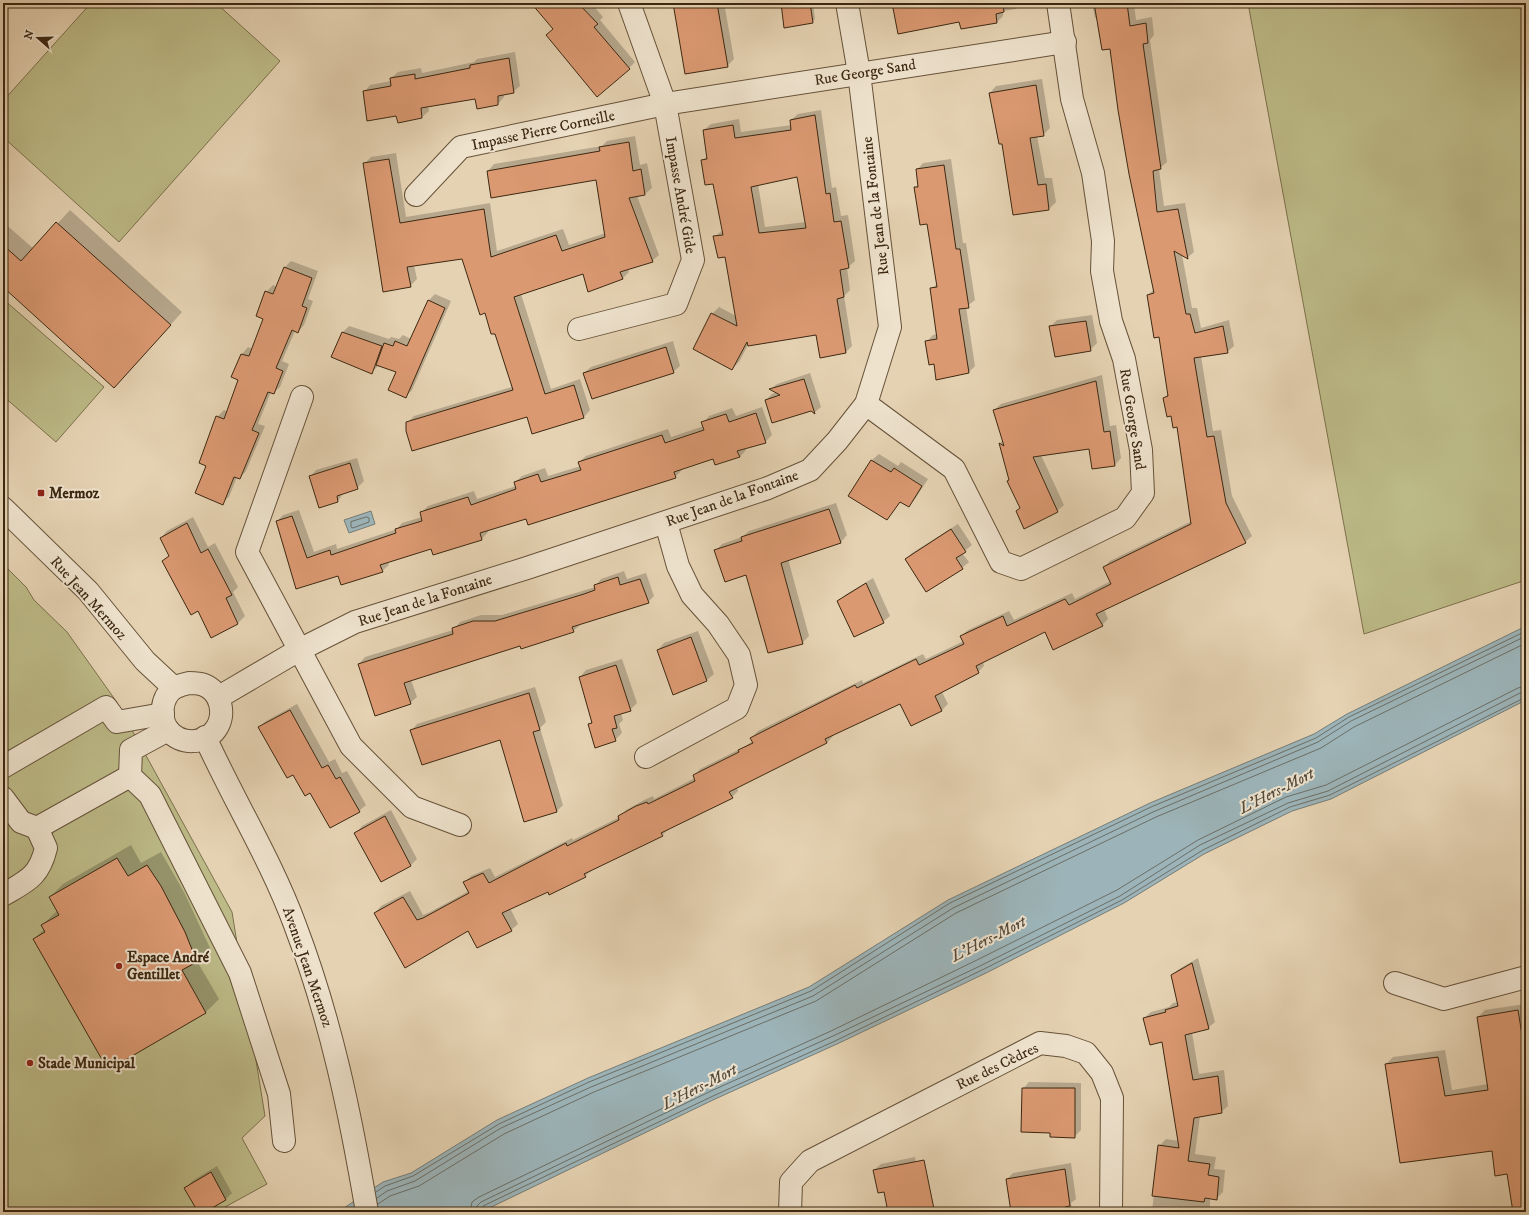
<svg xmlns="http://www.w3.org/2000/svg" width="1529" height="1215" viewBox="0 0 1529 1215" font-family="'IM FELL DW Pica',serif">
<style>
.green{fill:#bcba87;stroke:#7c714c}
.water{fill:#9cb4b9;stroke:#767c76}
.shadow{fill:#0003;fill-rule:evenodd}
.lines{fill:none;stroke-linecap:round;stroke-linejoin:round}
.shore{stroke:#6c6e65;stroke-width:1}
.building{fill:#db9972;stroke:#3c2811;fill-rule:evenodd}
.minor-casing{stroke:#665239;stroke-width:24}
.minor{stroke:#eee2cd;stroke-width:22}
.poi-dot{fill:#8f2418;stroke:#eee2cd;stroke-width:1.5}
.labels{text-anchor:middle;stroke-width:4;stroke-linejoin:round;paint-order:stroke}
.street-label{font-size:15px;fill:#3c2811;stroke:#eee2cd}
.poi-label{font-size:15px;font-weight:bold;fill:#3c2811;stroke:#eee2cd;text-anchor:start}
.water-label{font-size:16px;font-style:italic;fill:#544b3b;stroke:#eee2cd}
</style>
<rect width="100%" height="100%" fill="#e5d2b2"/>
<filter id="stains"><feTurbulence type="fractalNoise" baseFrequency=".005" numOctaves="4"/><feColorMatrix values="0 0 0 0 .2 0 0 0 0 .09 0 0 0 0 .02 0 0 0 .5 -.17"/></filter>
<radialGradient id="worn" r=".72"><stop offset=".6" stop-color="#630" stop-opacity="0"/><stop offset="1" stop-color="#630" stop-opacity=".3"/></radialGradient>
<g class="green">
<polygon points="91,3 216,3 280,61 119,242 3,137 3,101"/>
<polygon points="1248,3 1526,3 1526,580 1364,634"/>
<polygon points="3,299 104,387 56,442 3,396"/>
<polygon points="3,564 26,587 34,600 67,632 116,701 232,912 265,1116 242,1138 267,1184 216,1212 3,1212 3,898 14,892 3,872"/>
</g>
<g class="water">
<polygon points="371,511 375,524 349,533 344,520"/>
<polygon points="1526,626 1526,700 1331,799 1292,811 1204,854 1124,903 984,974 837,1044 715,1099 481,1212 338,1212 383,1182 411,1173 497,1120 588,1078 809,987 948,900 1150,803 1314,734 1347,714"/>
</g>
<g class="shadow">
<polygon points="539,3 591,3 603,17 600,20 635,62 629,68 554,29"/>
<polygon points="674,3 727,3 725,8 734,59 727,66"/>
<polygon points="782,3 813,3 815,19 812,23"/>
<polygon points="964,3 1022,3 1016,9 1003,11 1003,16 997,22"/>
<polygon points="1092,3 1134,3 1136,20 1152,17 1154,35 1150,40 1167,162 1159,169 1164,206 1185,203 1194,252 1187,258 1182,255 1192,308 1197,308 1201,328 1229,320 1234,346 1227,352 1201,356 1213,431 1221,430 1232,496 1252,536 1245,542 1104,609 1108,619 1102,625 1045,631 983,662 984,666 978,672 942,692 948,704 941,711 901,702 832,734 833,736 827,743 737,787 738,791 732,797 669,829 662,835 592,870 585,876 548,890 510,908 518,924 511,930 468,929 375,913 381,906 410,891 423,915 430,912 469,891 464,883 471,876 490,868 495,877 572,838 573,840 620,817 626,810 644,800 653,796 654,799 695,778 694,776 700,769 742,748 753,741 751,738 758,731 862,680 863,683 923,654 926,659 964,641 961,636 968,630 1009,611 1014,620 1072,593 1075,599 1111,581 1104,567 1110,561 1192,521 1177,426 1164,398 1169,393 1160,336 1148,295 1154,289 1111,48 1098,18 1095,18"/>
<polygon points="515,52 520,86 513,92 504,94 504,97 498,104 476,98 428,106 429,111 422,117 397,114 364,92 370,85 391,81 391,78 398,72 421,68 422,73 474,62 477,59"/>
<polygon points="1042,79 1050,128 1043,135 1037,136 1045,178 1052,178 1056,202 1049,209 1014,214 1003,142 990,93 996,86"/>
<path d="M821 110 832 188 836 187 841 216 848 215 855 261 847 268 850 290 844 296 852 346 846 352 817 334 748 345 739 362 732 369 712 314 719 307 736 316 726 255 714 237 723 230 714 183 703 160 708 155 704 130 711 124 739 119 741 132 792 125 791 120 798 114ZM797 176 806 222 765 227 758 184Z"/>
<polygon points="635,136 640,165 647,163 652,188 645,194 637,196 659,255 652,261 628,269 629,272 623,278 589,290 584,273 521,294 551,389 580,379 590,410 584,417 533,433 528,416 407,423 414,416 512,387 496,333 463,258 414,265 417,279 410,286 364,164 371,157 396,153 406,217 490,203 497,251 563,229 569,245 606,233 597,179 492,197 488,171 494,164 602,146 607,141"/>
<polygon points="951,159 963,243 966,243 975,300 966,307 975,366 969,372 937,378 935,363 927,341 933,335 937,334 931,289 938,283 928,223 915,188 919,184 917,170 923,163"/>
<polygon points="70,210 182,312 127,374 3,286 3,222 34,249"/>
<polygon points="291,261 318,271 308,299 313,301 304,325 298,332 295,331 282,361 289,364 280,387 273,393 271,392 258,424 265,426 246,471 240,478 237,477 229,497 222,503 207,466 217,417 224,410 228,412 239,380 232,377 242,354 248,347 253,349 264,318 266,292 273,285 277,287 285,267"/>
<polygon points="435,294 451,301 412,390 405,397 397,371 378,366 372,372 332,357 343,332 349,326 389,339 391,337 399,339 403,335 411,339 428,301"/>
<polygon points="1092,315 1097,343 1090,350 1050,327 1057,320"/>
<polygon points="673,341 680,366 673,372 584,373 591,367"/>
<polygon points="810,373 821,407 815,412 766,400 772,394 777,392 771,389 777,384"/>
<polygon points="1102,375 1110,426 1116,425 1121,458 1115,465 1090,448 1041,455 1064,505 1057,511 1021,508 1010,480 1000,443 1003,440 994,410 1001,404"/>
<polygon points="762,407 772,435 765,442 745,448 746,450 740,457 714,458 681,468 682,470 675,477 488,530 488,532 482,539 434,553 432,548 388,562 389,565 382,571 338,575 297,588 277,521 283,515 299,510 314,552 336,544 337,549 397,529 402,523 422,517 421,513 428,506 474,491 477,499 516,486 515,482 522,476 545,468 548,476 581,466 579,462 586,456 668,429 671,437 704,426 703,423 709,416 732,408 736,416"/>
<polygon points="879,454 898,466 901,462 928,479 915,499 909,506 901,501 887,519 850,496 872,460"/>
<polygon points="357,458 364,481 357,488 344,492 338,501 310,477 316,470"/>
<polygon points="836,503 847,535 841,542 788,559 809,636 802,643 747,574 715,551 722,544 742,537 749,531"/>
<polygon points="193,517 208,547 215,543 238,587 233,592 245,616 238,623 212,636 198,610 180,591 178,592 163,562 170,555 161,538 167,531"/>
<polygon points="958,524 972,545 962,553 969,562 962,568 906,559 912,553"/>
<polygon points="624,571 627,579 646,573 654,596 648,602 579,623 580,625 573,631 521,645 411,680 417,697 410,703 359,664 365,657 453,630 460,622 481,615 502,615 592,588 595,587 601,579"/>
<polygon points="873,578 890,616 883,622 838,602 845,595"/>
<polygon points="698,631 714,674 707,680 674,694 658,650 664,643"/>
<polygon points="622,659 637,703 630,710 621,713 623,720 619,724 622,733 615,740 589,724 593,721 580,677 586,670"/>
<polygon points="535,687 546,722 540,728 563,805 556,812 501,739 411,731 417,724"/>
<polygon points="297,704 329,762 335,759 342,773 347,771 366,805 359,811 310,792 293,774 259,727 266,721"/>
<polygon points="391,810 417,859 411,865 382,881 356,833 362,826"/>
<polygon points="131,845 141,863 161,852 185,894 210,948 197,961 219,999 206,1012 108,1069 34,939 44,929 42,925 57,911 50,897 63,884"/>
<polygon points="1198,958 1215,1022 1208,1028 1192,1033 1199,1074 1224,1070 1228,1106 1221,1112 1200,1116 1195,1154 1216,1157 1214,1169 1225,1170 1223,1192 1216,1199 1210,1198 1210,1212 1152,1212 1159,1146 1166,1139 1179,1141 1163,1040 1144,1018 1151,1012 1169,1007 1173,1003 1178,1002 1172,975 1179,969"/>
<polygon points="1525,1004 1526,1212 1514,1212 1508,1173 1492,1150 1386,1064 1393,1057 1445,1050 1452,1090 1488,1084 1478,1017 1485,1010"/>
<polygon points="1029,1082 1081,1083 1081,1130 1074,1137 1023,1089"/>
<polygon points="915,1157 922,1204 910,1212 889,1212 885,1191 874,1170 881,1164"/>
<polygon points="1071,1163 1076,1199 1071,1203 1072,1212 1012,1212 1007,1179 1013,1173"/>
<polygon points="217,1166 232,1193 226,1199 203,1212 199,1212 186,1188 192,1181"/>
</g>
<g class="lines">
<g class="shore">
<polygon points="367,517 369,518 369,522 353,528 351,527 351,522"/>
<polyline points="376,1192 385,1186 413,1176 499,1124 589,1082 811,991 950,903 1151,807 1316,738 1349,717 1526,631"/>
<polyline points="377,1198 387,1191 415,1181 501,1128 591,1087 813,996 953,908 1153,812 1318,742 1351,721 1526,636"/>
<polyline points="378,1204 390,1196 419,1186 504,1134 594,1092 816,1001 956,913 1156,817 1321,748 1354,727 1526,643"/>
<polyline points="470,1212 472,1202 479,1197 709,1086 831,1031 977,960 1117,890 1198,840 1286,797 1326,785 1518,688 1526,686"/>
<polyline points="476,1212 477,1206 481,1202 711,1091 833,1036 980,966 1120,896 1200,845 1288,803 1328,791 1520,693 1526,692"/>
<polyline points="481,1212 483,1206 713,1096 835,1041 982,970 1122,900 1203,850 1290,807 1330,795 1526,697"/>
</g>
</g>
<g class="building">
<polygon points="531,3 578,3 598,24 594,27 630,69 597,97 546,35 553,29"/>
<polygon points="673,3 717,3 728,67 685,74"/>
<polygon points="781,3 810,3 813,23 784,28"/>
<polygon points="892,3 1003,3 1004,12 996,14 997,23 961,29 959,22 898,34"/>
<polygon points="1094,3 1127,3 1130,26 1146,23 1148,43 1143,44 1161,169 1153,171 1157,212 1178,209 1188,259 1174,251 1186,314 1190,314 1195,333 1223,326 1228,353 1194,358 1207,437 1214,436 1226,503 1246,543 1096,614 1103,626 1053,650 1045,632 976,666 979,673 935,696 942,711 911,726 900,704 825,739 827,743 729,792 733,798 661,833 663,836 584,874 586,877 549,895 548,892 502,913 512,931 477,948 468,931 405,968 374,913 403,897 417,920 423,918 469,893 463,882 483,873 489,883 566,843 567,846 619,820 618,816 636,806 647,802 648,804 695,781 693,775 739,752 738,750 753,743 750,738 855,685 857,688 916,659 919,665 964,644 960,636 1003,616 1007,626 1065,599 1069,605 1111,584 1103,567 1191,524 1177,427 1173,428 1171,416 1167,417 1163,398 1168,396 1159,337 1154,338 1147,295 1154,293 1129,174 1118,110 1110,49 1102,50"/>
<polygon points="509,58 514,93 498,96 498,105 477,109 475,99 421,108 422,118 398,123 396,116 367,121 363,91 391,86 390,78 415,74 415,79 470,68 470,65"/>
<polygon points="1036,85 1044,136 1030,138 1038,185 1046,184 1049,210 1013,215 1002,144 999,144 989,93"/>
<path d="M815 115 826 194 830 193 834 222 841 221 849 268 840 270 844 297 837 299 846 353 820 358 816 335 748 346 747 342 732 370 693 349 711 313 737 326 725 257 718 258 713 236 723 235 713 184 705 185 701 160 707 159 703 130 733 125 735 138 791 130 790 120ZM797 177 806 228 759 233 751 187Z"/>
<polygon points="629,142 633,171 641,169 645,195 629,198 653,262 620,272 623,279 588,292 583,274 514,297 545,394 574,385 584,418 532,434 527,417 412,451 406,431 406,422 513,390 495,334 491,334 485,313 480,315 462,259 407,267 411,287 383,292 363,163 389,159 400,223 484,209 491,257 556,235 562,251 605,237 596,180 491,198 487,171 600,151 599,147"/>
<polygon points="944,165 956,249 960,249 969,308 959,309 969,373 936,380 934,364 929,365 925,341 937,339 930,288 937,287 927,224 920,225 914,187 918,187 916,169"/>
<polygon points="56,222 171,325 114,388 3,287 3,245 21,261"/>
<polygon points="284,267 312,278 302,306 307,308 298,333 292,330 276,368 283,371 274,394 268,392 252,430 259,433 240,479 234,477 223,505 195,493 206,466 199,463 216,416 224,419 238,380 231,377 241,354 249,356 263,319 256,316 265,291 273,294"/>
<polygon points="428,300 445,308 406,398 388,390 396,372 376,365 384,343 393,346 395,341 407,346"/>
<polygon points="1086,321 1091,351 1055,357 1049,326"/>
<polygon points="342,332 382,346 372,374 331,357"/>
<polygon points="666,347 674,373 592,399 583,373"/>
<polygon points="804,379 815,414 811,411 772,423 765,400 780,395 769,389"/>
<polygon points="1096,381 1104,432 1110,431 1115,466 1092,469 1089,449 1033,457 1058,512 1024,529 1016,511 1020,508 1007,481 1009,480 999,443 1004,446 993,410"/>
<polygon points="756,413 766,443 737,451 740,457 715,465 713,459 674,472 676,478 528,525 526,519 480,533 482,540 433,555 431,549 380,565 383,572 341,585 338,576 296,589 276,521 292,516 307,558 330,550 331,555 396,533 395,529 422,521 420,512 468,497 471,505 516,489 514,482 538,474 541,482 581,470 578,462 662,435 665,443 704,430 701,422 726,414 729,422"/>
<polygon points="871,460 891,472 894,468 922,486 909,507 900,502 887,520 848,496"/>
<polygon points="350,463 358,489 337,496 338,502 319,508 309,476"/>
<polygon points="829,509 841,543 781,563 803,644 768,653 746,575 725,582 714,550 742,541 741,537"/>
<polygon points="187,523 201,553 208,549 232,595 226,598 238,624 211,638 198,611 191,615 162,561 169,556 160,538"/>
<polygon points="951,529 966,552 956,558 963,569 926,592 905,559"/>
<polygon points="618,577 620,585 640,579 649,603 572,627 574,632 521,649 520,646 404,683 411,704 375,716 358,664 453,634 452,628 473,621 495,621 584,594 595,590 594,585"/>
<polygon points="866,583 884,623 854,637 837,601"/>
<polygon points="691,637 707,681 673,695 657,650"/>
<polygon points="616,665 631,711 614,716 617,728 612,729 616,741 595,748 588,724 592,723 579,677"/>
<polygon points="529,693 540,730 533,732 557,812 524,822 500,740 422,765 410,730"/>
<polygon points="290,710 322,768 328,765 336,779 340,777 360,812 330,828 310,793 305,796 293,775 287,778 258,727"/>
<polygon points="385,816 411,866 381,882 354,833"/>
<polygon points="117,858 128,876 147,865 161,886 185,932 197,962 182,970 206,1013 108,1070 33,939 45,932 41,925 59,915 49,897"/>
<polygon points="1192,963 1209,1029 1185,1035 1193,1080 1218,1076 1222,1113 1194,1118 1188,1161 1210,1164 1208,1175 1219,1177 1217,1200 1205,1198 1204,1202 1152,1196 1158,1145 1179,1148 1162,1042 1150,1045 1143,1018 1166,1012 1165,1010 1178,1006 1171,975"/>
<polygon points="1518,1010 1522,1035 1526,1035 1526,1212 1513,1212 1507,1174 1495,1176 1492,1151 1400,1163 1385,1064 1438,1057 1445,1096 1488,1090 1477,1017"/>
<polygon points="1022,1088 1075,1088 1075,1138 1050,1137 1050,1133 1021,1132"/>
<polygon points="924,1160 934,1209 916,1212 888,1212 884,1192 878,1193 873,1170"/>
<polygon points="1065,1169 1070,1206 1065,1207 1066,1212 1011,1212 1006,1179"/>
<polygon points="211,1172 226,1200 205,1212 198,1212 184,1188"/>
</g>
<g class="lines">
<defs>
<g id="minor">
<polyline points="416,195 461,147 665,104 1065,42"/>
<polyline points="579,329 676,304 693,260 665,104 629,3"/>
<polyline points="302,397 247,552 351,746 412,807 460,825"/>
<polyline points="866,404 954,469 1001,562 1021,569 1125,518 1143,493 1141,450 1124,359 1111,321 1102,271 1103,241 1093,173 1072,99 1058,3"/>
<polyline points="3,508 88,591 145,661 174,688"/>
<path d="M189 683C193 683 199 683 204 685 221 692 226 714 216 729 205 745 180 745 168 730 159 718 161 697 174 688 178 686 184 684 189 683Z"/>
<polyline points="219,697 299,650 355,622 527,568 768,488 810,470 837,441 866,404 890,327 859,73 847,3"/>
<polyline points="168,730 131,750 130,776 150,795 240,973 279,1094 284,1141"/>
<path d="M205 737C234 801 271 860 295 925 331 1020 350 1112 367 1212"/>
<polyline points="646,757 737,708 746,685 739,655 718,624 692,595 678,566 666,523"/>
<polyline points="3,767 106,707 117,722 163,714"/>
<polyline points="3,798 21,822 37,828 130,776"/>
<path d="M3 895C27 881 39 877 46 848L37 828"/>
<polyline points="1395,983 1444,999 1526,977"/>
<polyline points="790,1212 791,1182 810,1161 1040,1043 1066,1046 1086,1053 1102,1073 1112,1098 1111,1212"/>
</g>
</defs>
<use href="#minor" class="minor-casing"/>
<use href="#minor" class="minor"/>
</g>
<g class="poi-dot">
<rect x="37" y="489" width="8" height="8" rx="2"/>
<circle cx="119" cy="966" r="4"/>
<circle cx="30" cy="1063" r="4"/>
</g>
<g class="labels">
<g class="street-label">
<text transform="translate(865 72) rotate(-9)" y="5">Rue George Sand</text>
<text transform="translate(543 130) rotate(-12)" y="5">Impasse Pierre Corneille</text>
<text transform="translate(681 195) rotate(80)" y="5">Impasse André Gide</text>
<text transform="translate(875 206) rotate(-97)" y="5">Rue Jean de la Fontaine</text>
<text transform="translate(1133 419) rotate(81)" y="5">Rue George Sand</text>
<text transform="translate(732 498) rotate(-20)" y="5">Rue Jean de la Fontaine</text>
<text transform="translate(89 598) rotate(48)" y="5">Rue Jean Mermoz</text>
<text transform="translate(425 600) rotate(-18)" y="5">Rue Jean de la Fontaine</text>
<text transform="translate(308 967) rotate(71)" y="5">Avenue Jean Mermoz</text>
<text transform="translate(997 1066) rotate(-26)" y="5">Rue des Cèdres</text>
</g>
<g class="poi-label">
<text x="49" y="498">Mermoz</text>
<text x="127" y="962">Espace André<tspan x="127" dy="17">Gentillet</tspan></text>
<text x="38" y="1068">Stade Municipal</text>
</g>
<g class="water-label">
<text transform="translate(1276 790) rotate(-27)" y="6">L'Hers-Mort</text>
<text transform="translate(988 938) rotate(-27)" y="6">L'Hers-Mort</text>
<text transform="translate(699 1086) rotate(-27)" y="6">L'Hers-Mort</text>
</g>
</g>
<rect width="1529" height="1215" fill="none" stroke="#e5d2b2" stroke-width="16"/>
<rect x="4" y="4" width="1521" height="1207" fill="none" stroke="#3c2811" stroke-width="2"/>
<rect x="8" y="8" width="1513" height="1199" fill="none" stroke="#3c2811"/>
<g transform="translate(38 38) rotate(290)" stroke="#eee2cd" stroke-width="3" paint-order="stroke">
<path d="M0-3L7 15L0 10L-7 15Z" fill="#3c2811"/>
<text y="-6" font-size="11" font-weight="bold" text-anchor="middle" fill="#3c2811">N</text>
</g>
<rect width="100%" height="100%" filter="url(#stains)"/>
<rect width="100%" height="100%" fill="url(#worn)"/>
</svg>
